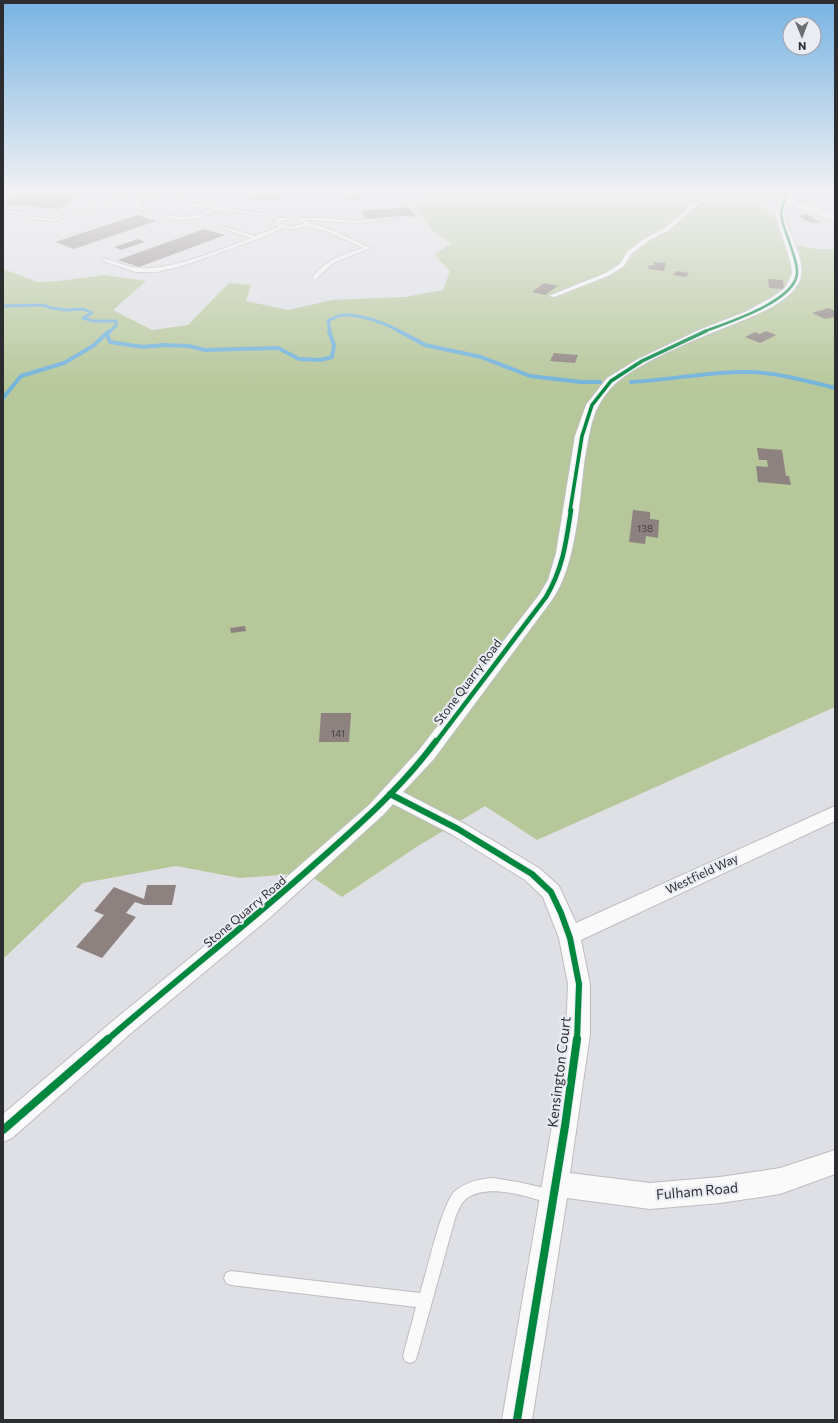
<svg xmlns="http://www.w3.org/2000/svg" width="838" height="1423" viewBox="0 0 838 1423" font-family="Commissioner,sans-serif">
<style>
.forest{fill:#b6c799}
.lines{fill:none;stroke-linecap:round;stroke-linejoin:round}
.stream-far1{stroke:#71b2db;stroke-width:3}
.stream{stroke:#71b2db;stroke-width:4}
.building{fill:#8e8280}
.lane-casing{stroke:#bcbdc1;stroke-width:2}
.street-casing{stroke:#bcbdc1;stroke-width:2}
.secondary-casing{stroke:#bcbdc1;stroke-width:2}
.lane{fill:#fafafb;fill-rule:evenodd}
.street{fill:#fafafb;fill-rule:evenodd}
.secondary{fill:#fafafb;fill-rule:evenodd}
.cycleway-far4-casing{stroke:#eaecf4;stroke-width:4}
.cycleway-far3-casing{stroke:#eaecf4;stroke-width:5.5}
.cycleway-far2-casing{stroke:#eaecf4;stroke-width:7}
.cycleway-far1-casing{stroke:#eaecf4;stroke-width:8}
.cycleway-casing{stroke:#eaecf4;stroke-width:10}
.cycleway-far4{stroke:#00873e;stroke-width:2.5}
.cycleway-far3{stroke:#00873e;stroke-width:3.5}
.cycleway-far2{stroke:#00873e;stroke-width:4.5}
.cycleway-far1{stroke:#00873e;stroke-width:6}
.cycleway{stroke:#00873e;stroke-width:8}
.labels{text-anchor:middle;stroke-width:4;stroke-linejoin:round;paint-order:stroke}
.number-label{font-size:10px;fill:#444244}
.street-label{font-size:12px;fill:#2c2d30;stroke:#eaecf4}
.near-street-label{font-size:14px;fill:#2c2d30;stroke:#eaecf4}
</style>
<rect width="100%" height="100%" fill="#dfe0e5"/>
<polygon class="forest" points="465,192 725,192 752,198 775,216 789,243 815,249 835,249 835,707 537,840 485,806 418,846 342,897 306,873 240,878 176,866 83,883 3,959 3,269 38,282 59,281 104,275 146,281 113,310 152,330 188,325 229,283 251,285 246,301 288,310 332,300 405,297 443,290 450,271 435,255 451,243 434,232 414,204 429,198 455,198"/>
<g class="lines">
<g class="stream-far1">
<polyline points="3,306 43,305 51,308 67,310 83,309 92,313 83,318 93,321 116,321 116,326 109,332"/>
<path d="M330 332 328 321C332 319 338 315 343 315 361 314 385 323 401 332"/>
</g>
<g class="stream">
<polyline points="110,331 107,334 110,342 143,347 164,345 189,346 205,350 278,348 299,359 320,360 332,357 334,345 329,331"/>
<polyline points="399,331 425,345 481,357 530,376 581,382 600,382"/>
<path d="M631 382C671 380 710 371 750 372 779 373 807 381 835 388"/>
<polyline points="3,398 21,376 64,363 93,346 108,332"/>
</g>
</g>
<g class="building">
<polygon points="20,192 84,192 59,209 3,204"/>
<polygon points="360,192 388,192 388,193 370,195 369,193 362,194"/>
<polygon points="252,195 281,197 277,201 248,199"/>
<polygon points="358,196 361,200 348,201 345,197"/>
<polygon points="408,207 416,216 409,217 408,216 366,219 360,211"/>
<polygon points="806,214 820,222 811,223 798,216"/>
<polygon points="137,215 156,221 74,249 55,242"/>
<polygon points="204,229 225,235 139,267 118,260"/>
<polygon points="138,239 145,242 121,250 114,247"/>
<polygon points="654,262 666,263 664,271 648,269 649,265 653,266"/>
<polygon points="676,271 689,273 686,277 673,275"/>
<polygon points="768,279 783,280 784,289 769,288"/>
<polygon points="544,283 558,286 545,295 532,292"/>
<polygon points="829,308 835,311 835,317 825,319 812,313"/>
<polygon points="766,331 776,335 760,343 745,337 755,332 760,334"/>
<polygon points="554,353 578,355 575,363 550,361"/>
<polygon points="757,448 782,450 786,476 789,476 791,485 758,482 756,466 768,467 767,460 759,460"/>
<polygon points="633,510 650,512 650,519 659,520 658,538 646,536 645,544 629,542"/>
<polygon points="245,626 246,631 231,633 230,628"/>
<polygon points="321,713 351,713 349,742 319,742"/>
<polygon points="147,885 176,885 172,905 144,905 135,902 126,913 136,917 102,958 76,947 104,915 94,911 114,887 144,899"/>
</g>
<g class="lines">
<defs>
<g id="lane">
<polygon points="129,192 135,192 107,205 52,221 30,219 24,215 3,212 3,210 27,213 31,217 52,219 103,203"/>
<path d="M158 192H165L145 199 138 203 140 206C170 216 182 223 213 209L186 205 169 192H174L189 203 261 213 282 218H324L357 221 397 217 399 218 357 223 307 220 309 222V223L332 230 370 248 333 263 315 280 312 278C325 260 343 254 364 248L328 232 306 226 295 229 283 228 258 239 182 266 157 272H136L103 261V259H105C116 261 127 267 138 268 170 271 220 250 251 238L220 228V226L255 236 279 227 274 223 277 219 261 215 218 210 197 218 178 220 136 208 133 203 141 197ZM297 219 304 223C296 227 287 228 278 223L283 220Z"/>
<polygon points="715,192 720,192 694,208 669,230 648,241 631,254 624,266 610,275 554,297 549,296 606,273 620,264 627,252 644,239 665,228 690,206"/>
<path d="M493 1178 518 1182 553 1190 558 1192 560 1197 558 1202 553 1204C528 1197 488 1182 466 1199 461 1203 459 1210 456 1215L417 1356 415 1361 410 1363 405 1361 403 1356 416 1307 231 1285 226 1283 224 1278 226 1273 231 1271 420 1293C427 1272 441 1205 455 1191 466 1182 479 1179 493 1178Z"/>
</g>
<path id="street" d="M784 192H792C789 199 784 208 785 215 788 235 810 265 798 284 786 305 750 317 729 326 696 339 643 360 616 383 610 388 603 398 599 405 591 418 588 442 585 457 579 501 577 564 552 600L433 760 403 792 465 824 539 868 559 886 576 923 835 806V821L581 940 590 984V1034L570 1173 650 1183 720 1177 780 1168 835 1150V1174L780 1194 720 1203 650 1209 567 1198 532 1420H502L552 1126 566 1034 568 984 559 938 543 897 525 880 451 834 393 804 383 815 266 921 130 1034 12 1138 3 1142V1114L114 1020 250 909 369 805 419 750 539 595 548 580 556 553 575 436 586 405 607 378 638 359 699 330 745 312 771 298 785 288 792 274 791 264 775 214Z"/>
<path id="secondary" d="M745 192C777 192 805 203 835 215V222L790 205 746 194Z"/>
</defs>
<use href="#lane" class="lane-casing"/>
<use href="#street" class="street-casing"/>
<use href="#secondary" class="secondary-casing"/>
<use href="#lane" class="lane"/>
<use href="#street" class="street"/>
<use href="#secondary" class="secondary"/>
<defs>
<path id="cycleway-far4" d="M703 332C726 323 794 302 797 274 798 264 792 251 789 241 781 217 777 217 788 192"/>
<polyline id="cycleway-far3" points="570,511 582,436 592,405 611,381 642,361 706,331"/>
<path id="cycleway-far2" d="M436 742 546 597C563 568 566 543 571 510"/>
<g id="cycleway-far1">
<polyline points="390,794 458,829 532,874 551,892 561,913 570,938 579,984 577,1040"/>
<path d="M107 1040C176 980 249 923 317 862 360 824 402 787 436 741"/>
</g>
<g id="cycleway">
<polyline points="3,1130 108,1039"/>
<polyline points="517,1420 565,1126 577,1039"/>
</g>
</defs>
<use href="#cycleway-far4" class="cycleway-far4-casing"/>
<use href="#cycleway-far3" class="cycleway-far3-casing"/>
<use href="#cycleway-far2" class="cycleway-far2-casing"/>
<use href="#cycleway-far1" class="cycleway-far1-casing"/>
<use href="#cycleway" class="cycleway-casing"/>
<use href="#cycleway-far4" class="cycleway-far4"/>
<use href="#cycleway-far3" class="cycleway-far3"/>
<use href="#cycleway-far2" class="cycleway-far2"/>
<use href="#cycleway-far1" class="cycleway-far1"/>
<use href="#cycleway" class="cycleway"/>
</g>
<linearGradient id="sky" x2="0" y2="1"><stop stop-color="#78b3e3"/><stop offset="0.49" stop-color="#f1f1f3"/><stop offset="1" stop-color="#f1f1f3" stop-opacity="0"/></linearGradient>
<rect width="838" height="391" fill="url(#sky)"/>
<g class="labels">
<g class="number-label">
<text x="645" y="532">138</text>
<text x="338" y="737">141</text>
</g>
<g class="street-label">
<text transform="translate(468 682) rotate(-53)" y="4">Stone Quarry Road</text>
<text transform="translate(702 874) rotate(-25)" y="4">Westfield Way</text>
<text transform="translate(245 912) rotate(-40)" y="4">Stone Quarry Road</text>
</g>
<g class="near-street-label">
<text transform="translate(559 1072) rotate(-83)" y="5">Kensington Court</text>
<text transform="translate(697 1191) rotate(-5)" y="5">Fulham Road</text>
</g>
</g>
<rect width="838" height="1423" fill="none" stroke="#2c2d30" stroke-width="8"/>
<g transform="translate(802 36) rotate(179)"><circle r="19" fill="#eaecf4" stroke="#9ea0a6"/>
<path d="M0-3L7 15L0 10L-7 15Z" fill="#6b6c6f"/>
<text y="-6" font-size="11" font-weight="bold" text-anchor="middle" fill="#2c2d30">N</text>
</g>
</svg>
